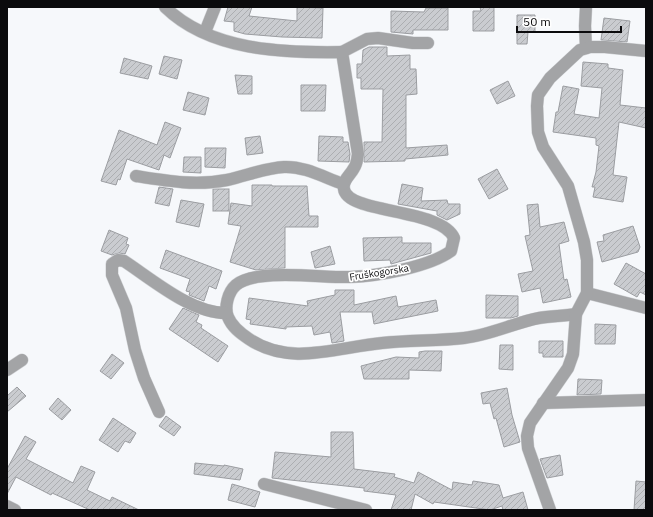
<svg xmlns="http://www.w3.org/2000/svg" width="653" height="517" viewBox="0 0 653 517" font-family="'IBM Plex Sans',sans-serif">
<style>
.building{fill:url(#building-hatch);stroke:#9b9da1}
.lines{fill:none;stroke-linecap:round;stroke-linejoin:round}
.street-casing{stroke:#d0d2d5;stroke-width:13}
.street{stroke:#a3a4a6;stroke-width:12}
.labels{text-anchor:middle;stroke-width:3.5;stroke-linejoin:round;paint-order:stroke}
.street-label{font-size:10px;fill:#0b0b0d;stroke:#fff}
</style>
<defs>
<pattern id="building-hatch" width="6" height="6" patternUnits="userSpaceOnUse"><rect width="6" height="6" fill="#caccd0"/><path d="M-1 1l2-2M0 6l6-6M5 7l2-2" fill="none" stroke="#acaeb1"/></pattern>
</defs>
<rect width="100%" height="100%" fill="#f6f8fb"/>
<g class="building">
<polygon points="228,7 252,7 249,16 297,21 297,7 323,8 322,38 282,37 245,34 234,31 234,22 224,21"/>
<polygon points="480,7 494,7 494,31 473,31 473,11 481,11"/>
<polygon points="426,8 448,8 448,30 413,30 413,34 391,32 391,11 424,12"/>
<polygon points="517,15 535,15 535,32 528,32 527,44 517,44"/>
<polygon points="604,18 630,21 627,42 601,40"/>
<polygon points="369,47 387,47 387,56 410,55 410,69 416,69 417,94 406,95 406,148 447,145 448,155 405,159 405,161 364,162 364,142 382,142 383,89 361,89 361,78 357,78 357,64 362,64 363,50"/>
<polygon points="164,56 182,60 177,79 159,74"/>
<polygon points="124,58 152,66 148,79 120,73"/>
<polygon points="583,62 608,64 608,68 623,70 620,105 646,108 646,128 619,122 613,175 627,177 623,202 593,197 595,187 592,187 596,172 599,146 596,145 596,138 553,132 556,112 558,112 563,86 579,89 574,114 599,118 602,88 581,86"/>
<polygon points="235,75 252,76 252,94 238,94"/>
<polygon points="508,81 515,96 497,104 490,90"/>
<polygon points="301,85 326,85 325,111 301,111"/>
<polygon points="188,92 209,98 205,115 183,110"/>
<polygon points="165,122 181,128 170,158 164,155 159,170 127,159 120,180 118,179 116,185 101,181 119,130 157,145"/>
<polygon points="260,136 263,153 247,155 245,138"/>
<polygon points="319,136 343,137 343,142 348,142 350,154 349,162 318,161"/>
<polygon points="205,148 226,148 225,168 205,167"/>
<polygon points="184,157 201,157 201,173 183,172"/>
<polygon points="497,169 508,189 489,199 478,179"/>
<polygon points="402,184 423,188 421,201 447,200 448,204 460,204 460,214 447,220 437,215 437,211 398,204"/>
<polygon points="252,185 272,185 272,186 307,186 309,216 318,216 318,227 285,227 285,268 256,270 230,262 241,226 228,224 231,203 252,206"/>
<polygon points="159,187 173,189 169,206 155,203"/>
<rect x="213" y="189" width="16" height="22"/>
<polygon points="181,200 204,204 199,227 176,222"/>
<polygon points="538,204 540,227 564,222 569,241 559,244 564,280 567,279 571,297 543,303 540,288 522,292 518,274 533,271 525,236 530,235 527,205"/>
<polygon points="633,226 640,247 638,252 602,262 597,242 604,241 603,235"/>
<polygon points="109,230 128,238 126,244 129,245 125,254 119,253 112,255 101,251"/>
<polygon points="402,237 402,243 431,243 431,253 391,264 390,260 364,261 363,238"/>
<polygon points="330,246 335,264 315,268 311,252"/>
<polygon points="166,250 222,271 216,289 209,286 204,301 189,295 190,292 186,291 190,279 160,268"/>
<polygon points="626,263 646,274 646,295 640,292 637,297 614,284"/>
<polygon points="335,290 354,290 354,305 396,296 398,307 436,300 438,311 374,324 372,312 340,312 344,341 332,343 330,332 314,335 312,326 286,327 286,329 250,324 251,320 246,319 249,298 308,306 307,301 335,295"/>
<polygon points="486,295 518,296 518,316 511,318 486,318"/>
<polygon points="183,308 199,315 196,322 202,325 201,328 228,346 218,362 169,329"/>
<polygon points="595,324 616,325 615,344 595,344"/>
<polygon points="539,341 563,341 563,357 543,357 543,353 539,353"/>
<polygon points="500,345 513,345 513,370 499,369"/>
<polygon points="425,351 442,351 441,371 409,370 409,379 364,379 361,366 396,357 419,358 419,352"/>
<polygon points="112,354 124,363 111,379 100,371"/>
<polygon points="578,379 602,380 601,394 577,395"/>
<polygon points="17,387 26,396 7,412 7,396"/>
<polygon points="507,388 512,415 520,442 504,447 496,418 494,419 490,403 483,404 481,393"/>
<polygon points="58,398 71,410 62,420 49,409"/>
<polygon points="166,416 181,427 174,436 159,426"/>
<polygon points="113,418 136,433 130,443 125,441 118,452 99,440"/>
<polygon points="331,432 353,432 354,469 395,474 394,477 414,483 418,472 452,490 453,482 472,485 473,481 499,485 503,498 523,492 528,510 503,510 502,506 490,510 434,502 433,504 415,494 411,510 391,510 396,495 364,491 364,488 272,478 275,452 331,457"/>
<polygon points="25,436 36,442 26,459 73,483 81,466 95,472 87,490 110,501 112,497 139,510 90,510 52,493 51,495 16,477 7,494 7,469"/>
<polygon points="560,455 563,475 547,478 540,459"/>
<polygon points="195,463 224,466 224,465 243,469 240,480 194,474"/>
<polygon points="636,481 646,482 646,510 634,510"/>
<polygon points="232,484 260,492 255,507 228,500"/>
</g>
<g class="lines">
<defs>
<g id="street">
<path d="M165 7C210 51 283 53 342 52L358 154C357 159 357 164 354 168 350 176 342 180 344 189 347 214 441 208 454 238L451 251C429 267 378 276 350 277 322 278 257 268 236 285 228 292 224 307 228 317 232 327 240 333 249 339 290 367 338 347 382 343 409 340 437 341 464 338 490 335 514 323 539 318 551 316 564 316 576 314"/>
<polyline points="205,32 215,7"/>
<polyline points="586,48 585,26 586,7"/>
<polyline points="342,52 367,39 378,38 413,43 428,43"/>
<path d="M136 176C167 181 196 186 227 180 246 176 265 168 284 167 305 166 325 178 343 184"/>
<polyline points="587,293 646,308"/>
<polyline points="7,370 22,360"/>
<polyline points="543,403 646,400"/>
<path d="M159 412 144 378 135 350 126 308 112 275V264L118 260 124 261C153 280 191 313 226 313"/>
<polyline points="264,484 366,510"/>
<polyline points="7,506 15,510"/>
<polyline points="550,510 528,448 527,436 530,423 568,368 573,354 576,314 587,293 587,260 584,242 568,186 543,147 538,132 537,106 538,95 550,78 580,50 590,47 605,47 646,51"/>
</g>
</defs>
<use href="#street" class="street-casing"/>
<use href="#street" class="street"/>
</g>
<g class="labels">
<g class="street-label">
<text transform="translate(379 272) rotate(-9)" y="4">Fruškogorska</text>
</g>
</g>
<rect width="653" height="517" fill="none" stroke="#0b0b0d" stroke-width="16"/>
<path d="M517 26v6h104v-6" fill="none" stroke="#0b0b0d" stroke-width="2"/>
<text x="523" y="26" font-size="12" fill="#0b0b0d" stroke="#ffffff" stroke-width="3" paint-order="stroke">50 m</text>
</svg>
